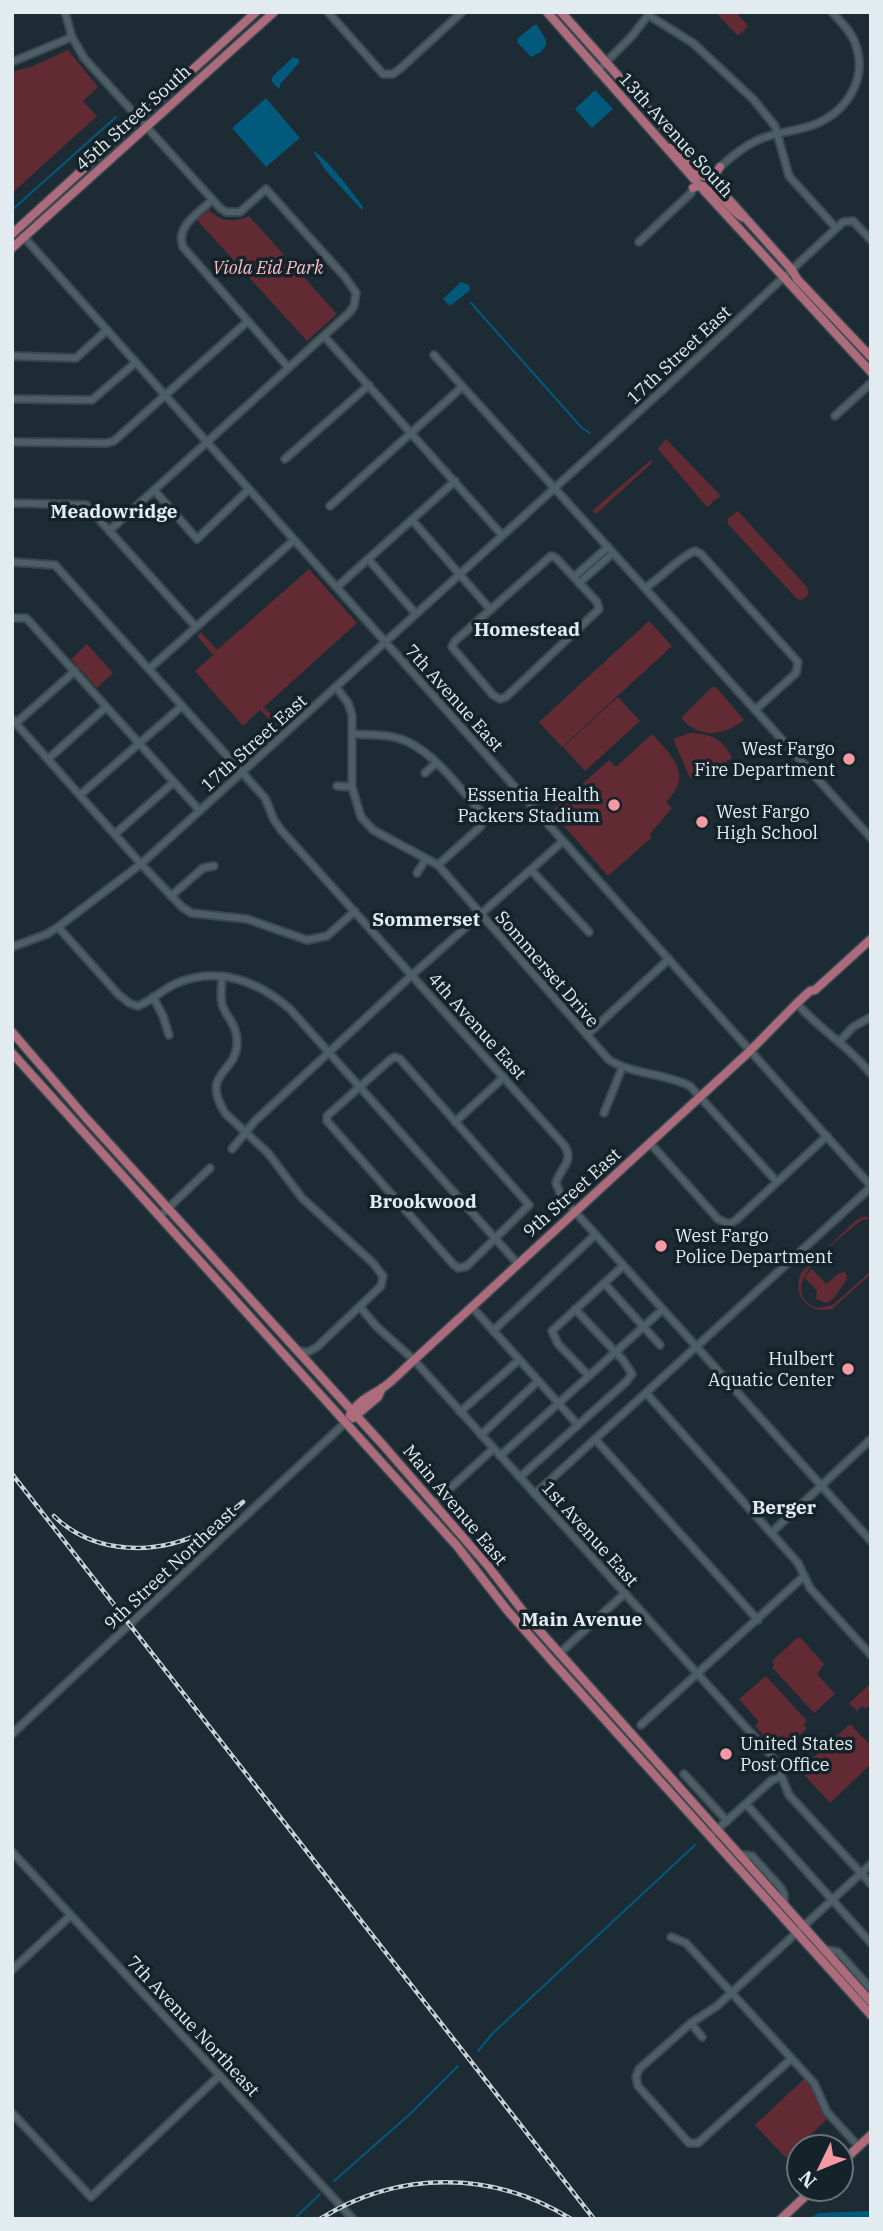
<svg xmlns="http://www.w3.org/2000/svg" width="883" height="2231" viewBox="0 0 883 2231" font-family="'IBM Plex Serif',serif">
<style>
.green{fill:#622a33}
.water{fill:#01597c}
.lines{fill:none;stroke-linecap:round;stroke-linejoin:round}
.stream{stroke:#01597c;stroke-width:2}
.minor-casing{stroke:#3c484f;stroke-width:10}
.major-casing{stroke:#3c484f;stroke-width:11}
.minor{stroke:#4e5e67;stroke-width:6}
.major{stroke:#ac6c7b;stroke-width:8}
.rail-casing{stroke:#c9d2d8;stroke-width:4.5}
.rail{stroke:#14222a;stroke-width:2;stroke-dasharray:5;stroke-linecap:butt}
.poi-dot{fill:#f49aa5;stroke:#14222a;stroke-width:2.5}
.labels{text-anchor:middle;stroke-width:7;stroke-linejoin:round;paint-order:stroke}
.street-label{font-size:18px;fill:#e2ebf0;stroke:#14222a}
.park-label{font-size:18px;font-style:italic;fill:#fdbec5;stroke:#14222a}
.poi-label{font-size:18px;fill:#e2ebf0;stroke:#14222a;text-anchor:end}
.neighbourhood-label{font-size:19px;font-weight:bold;fill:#e2ebf0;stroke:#14222a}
</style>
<rect width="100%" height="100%" fill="#1d2c34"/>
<g class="green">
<polygon points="736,12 748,26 738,36 716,13"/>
<polygon points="68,50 98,87 83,101 97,116 12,193 12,72 33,66"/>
<path d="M209 210C221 222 234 223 249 216L337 314 307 341 197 220Z"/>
<polygon points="666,439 719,494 720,497 712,502 710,506 706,506 658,449"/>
<polygon points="652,459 651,464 596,514 594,513 593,510"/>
<polygon points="738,511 807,587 809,594 802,600 797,599 728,524 727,519"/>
<polygon points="309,569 357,623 264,707 282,726 279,730 260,710 243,726 195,671 213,655 197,636 201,632 217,650"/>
<polygon points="649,621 672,646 562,747 539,722"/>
<polygon points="87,644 113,673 97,688 71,659"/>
<path d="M712 687H716L744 720C724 736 699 739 681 718Z"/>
<polygon points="618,697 640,721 585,771 563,747"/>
<path d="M690 733C710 733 724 740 732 758L697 779 690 778 673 739Z"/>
<path d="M652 734C672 756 694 774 666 802L672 808 650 834 652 837 608 876 565 827 559 817 551 812 609 760 616 767Z"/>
<path d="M863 1217H871V1219L863 1220 855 1225C839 1240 781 1280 808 1303 816 1310 825 1308 834 1304L871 1271V1274L832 1309C808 1315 792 1295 801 1273L856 1220Z"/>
<polygon points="812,1269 826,1284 839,1273 845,1272 847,1276 847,1279 834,1298 826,1303 816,1299 817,1291 804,1277"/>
<polygon points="797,1638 801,1638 824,1664 817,1674 835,1694 814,1713 772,1667 774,1665 772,1661"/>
<polygon points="766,1676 807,1721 803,1725 807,1728 782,1752 778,1751 755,1726 759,1722 739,1699"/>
<polygon points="871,1683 871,1704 865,1709 862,1706 857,1711 849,1703"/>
<polygon points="850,1724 871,1746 871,1764 830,1803 800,1770"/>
<polygon points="804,2079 814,2091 826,2120 786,2158 755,2125"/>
</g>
<g class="water">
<polygon points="534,25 537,25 546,40 546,45 541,52 531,57 517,42 518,38"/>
<polygon points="293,57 299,59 299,63 281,83 279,89 272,82 272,77"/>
<polygon points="595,90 613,109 592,128 575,109"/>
<polygon points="266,98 300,138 266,167 232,128"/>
<path d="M313 151C322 153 356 196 363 207L362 210 326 171Z"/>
<polygon points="461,282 469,285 470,290 450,306 443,299"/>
<polygon points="871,2211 871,2219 808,2219 819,2213"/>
</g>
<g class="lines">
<g class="stream">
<polyline points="12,210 116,117"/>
<polyline points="471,303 582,428 590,433"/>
<polyline points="478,2051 492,2034 695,1845"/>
<polyline points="334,2181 409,2115 458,2066"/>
<polyline points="294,2219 320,2194"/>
</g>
<defs>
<g id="minor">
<polyline points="65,12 72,37 84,58 220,208 226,212 240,212 266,189 345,277 356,293 354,306 349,313 109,531"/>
<polyline points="328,12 383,74 393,74 401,68 462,12"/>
<polyline points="648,15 693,43 753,99 775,126 789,176 836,228"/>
<polyline points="12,62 72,37"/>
<polyline points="597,71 632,36 649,14"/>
<path d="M720 167C731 157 743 147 756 141 775 131 799 132 818 123 849 109 868 76 855 43 851 31 840 21 832 12"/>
<path d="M212 200C199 213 175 226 183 247L288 367"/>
<polyline points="23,236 871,1186"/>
<polyline points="639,242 691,193"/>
<polyline points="324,336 502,535"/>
<polyline points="434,355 871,838"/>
<polyline points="12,356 76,358 107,330"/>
<polyline points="12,399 92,400 135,363"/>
<polyline points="835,416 871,383"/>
<polyline points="12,442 107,443 114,441 248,321"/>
<polyline points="285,459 369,385"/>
<polyline points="154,490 197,539 248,490"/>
<polyline points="12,503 86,505 196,627"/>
<polyline points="330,506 462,387"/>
<polyline points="412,520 490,609"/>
<polygon points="551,556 556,558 597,602 599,609 506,697 500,699 493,695 452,647 455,641"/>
<polyline points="368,559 416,614"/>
<path d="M12 562 55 565 265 798 274 820 282 831 564 1145C575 1161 560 1168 556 1183L561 1196 871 1541"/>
<polyline points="574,577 608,547"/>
<polyline points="579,583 613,553"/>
<polyline points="337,587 455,481"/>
<path d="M645 588C661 578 679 557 695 551L701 554 798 662 796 673 755 710"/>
<polyline points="12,618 26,618 29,621 200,811"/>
<polyline points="149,669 294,540"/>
<path d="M336 687 348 703 352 715V787L361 817 373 830 438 865 609 1060C634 1075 665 1073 690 1086L777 1182"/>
<polyline points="12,719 141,864 182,907 191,913 247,919 307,940 327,936 355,911"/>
<polyline points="16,723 75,671"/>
<path d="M354 734C368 735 384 734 397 738 430 746 460 789 482 813L484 820 480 827 438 865"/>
<polyline points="48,759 106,707"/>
<polyline points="425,773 436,763"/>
<polyline points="337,786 352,787"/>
<polyline points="80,795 182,706"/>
<polyline points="115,834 174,782"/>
<polyline points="531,870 589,932"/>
<polyline points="417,873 426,859"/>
<polyline points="171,896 203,868 214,866"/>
<path d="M58 927 118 994 129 1003 138 1006C151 1001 162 990 175 984 217 965 258 981 290 1009L518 1264"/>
<polyline points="12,947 47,934 58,927 141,864 668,385 843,222 853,221 871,240"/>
<path d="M222 976C222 985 220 995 222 1004 226 1018 238 1024 237 1044 236 1074 200 1072 225 1113L268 1153 302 1198 373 1263 383 1276 381 1286 317 1347 308 1352 299 1351"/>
<polyline points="153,997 163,1016 169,1035"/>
<path d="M800 1007C822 1031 851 1048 871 1074"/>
<polyline points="587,1035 669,959"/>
<polyline points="839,1042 853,1027 871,1017"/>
<polygon points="395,1057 400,1059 529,1205 467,1266 458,1268 453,1264 327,1121 327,1116 391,1059"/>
<polyline points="604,1113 622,1068"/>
<polyline points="455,1122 504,1077"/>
<polyline points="650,1143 718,1219 729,1224 736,1220 827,1136"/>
<polyline points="232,1149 255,1121 412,975 562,842"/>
<polyline points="160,1216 210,1168"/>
<polyline points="604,1283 660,1345"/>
<polyline points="360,1307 377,1327 414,1360 770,1754 776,1763 789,1795 871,1884"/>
<polyline points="472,1307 578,1425"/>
<polyline points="493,1331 595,1235"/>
<polyline points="589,1376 558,1344 552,1331 623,1266"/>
<polyline points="647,1394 798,1563 810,1588 871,1655"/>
<polyline points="460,1412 519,1360"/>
<polyline points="481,1435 537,1382"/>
<polyline points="595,1439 758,1620"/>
<polyline points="500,1456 662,1310"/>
<polyline points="520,1477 626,1382 632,1374 623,1360 575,1309"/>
<polyline points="535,1494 871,1187"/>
<polyline points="433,1504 493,1449"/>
<polyline points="771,1533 871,1439"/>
<polyline points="560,1653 625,1593"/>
<polyline points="641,1725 804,1576"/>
<polyline points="12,1734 346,1422"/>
<polyline points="684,1774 727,1821"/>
<polyline points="746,1804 871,1943"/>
<polyline points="710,1836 772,1780 781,1777"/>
<polyline points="12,1852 353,2219"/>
<polyline points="737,1854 752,1856 781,1888 784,1894 784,1906"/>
<polyline points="671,1937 686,1943 814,2083 827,2112 859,2147"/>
<polyline points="823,1949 838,1952 871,1989"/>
<polyline points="12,1970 70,1916"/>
<polyline points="691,2023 702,2037"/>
<polyline points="791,2059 698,2143 689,2143 638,2086 636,2077 639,2069 691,2023 717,2006 871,1864"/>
<polyline points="12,2113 91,2197 220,2075"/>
</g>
<g id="major">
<polyline points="547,12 709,196 871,372"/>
<polyline points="561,12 792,270 797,279 871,357"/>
<path d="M670 148C687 158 704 194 720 167"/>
<path d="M693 188C713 177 726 208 742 217"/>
<polyline points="12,234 256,12"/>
<polyline points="12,248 274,12"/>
<polyline points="12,1032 86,1118 383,1445 488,1566 529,1619 871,2002"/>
<polyline points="12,1053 457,1546 507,1610 552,1661 871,2015"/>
<path d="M350 1415C357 1401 372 1395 384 1387 395 1379 404 1369 414 1360L750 1051 797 1003 810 991 815 990 871 939"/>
<polyline points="353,1418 378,1397 382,1388"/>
<polyline points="841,2163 871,2135"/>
<polyline points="781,2219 813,2189"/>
</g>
</defs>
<use href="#minor" class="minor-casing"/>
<use href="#major" class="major-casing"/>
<use href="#minor" class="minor"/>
<use href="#major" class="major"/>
<defs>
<g id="rail">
<polyline points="12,1474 594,2219"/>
<path d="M54 1516C94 1555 157 1556 205 1531 219 1523 231 1512 243 1502"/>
<path d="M320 2219C398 2170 493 2170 571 2219"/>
</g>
</defs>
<use href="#rail" class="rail-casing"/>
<use href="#rail" class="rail"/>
</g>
<g class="poi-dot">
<circle cx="849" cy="759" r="7"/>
<circle cx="614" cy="805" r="7"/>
<circle cx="702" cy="822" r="7"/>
<circle cx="661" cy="1246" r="7"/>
<circle cx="848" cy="1369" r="7"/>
<circle cx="726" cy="1754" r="7"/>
</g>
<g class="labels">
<g class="street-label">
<text transform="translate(133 118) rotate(-42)" y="6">45th Street South</text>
<text transform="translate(676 135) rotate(48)" y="6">13th Avenue South</text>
<text transform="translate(679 355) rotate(-43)" y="6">17th Street East</text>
<text transform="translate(454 698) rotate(48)" y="6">7th Avenue East</text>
<text transform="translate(254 743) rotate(-42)" y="6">17th Street East</text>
<text transform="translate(547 969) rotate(49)" y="6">Sommerset Drive</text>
<text transform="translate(477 1026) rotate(48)" y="6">4th Avenue East</text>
<text transform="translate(572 1193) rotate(-42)" y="6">9th Street East</text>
<text transform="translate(455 1505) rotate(50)" y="6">Main Avenue East</text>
<text transform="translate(590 1534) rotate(48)" y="6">1st Avenue East</text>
<text transform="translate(170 1568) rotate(-43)" y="6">9th Street Northeast</text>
<text transform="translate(193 2026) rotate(47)" y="6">7th Avenue Northeast</text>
</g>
<g class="park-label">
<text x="268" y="274">Viola Eid Park</text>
</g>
<g class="poi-label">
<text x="835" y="755">West Fargo<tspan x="835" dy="21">Fire Department</tspan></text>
<text x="600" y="801">Essentia Health<tspan x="600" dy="21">Packers Stadium</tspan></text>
<text x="716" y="818" text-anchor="start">West Fargo<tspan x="716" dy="21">High School</tspan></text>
<text x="675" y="1242" text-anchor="start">West Fargo<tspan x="675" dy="21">Police Department</tspan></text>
<text x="834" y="1365">Hulbert<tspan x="834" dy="21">Aquatic Center</tspan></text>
<text x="740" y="1750" text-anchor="start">United States<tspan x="740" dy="21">Post Office</tspan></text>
</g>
<g class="neighbourhood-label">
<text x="114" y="518">Meadowridge</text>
<text x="527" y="636">Homestead</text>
<text x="426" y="926">Sommerset</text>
<text x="423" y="1208">Brookwood</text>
<text x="784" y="1514">Berger</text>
<text x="582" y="1626">Main Avenue</text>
</g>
</g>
<rect width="883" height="2231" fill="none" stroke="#e2ebf0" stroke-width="28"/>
<g transform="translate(820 2168) rotate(227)"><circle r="33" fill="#14222a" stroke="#667279" stroke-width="2"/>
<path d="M0-5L12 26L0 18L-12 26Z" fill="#f49aa5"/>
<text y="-10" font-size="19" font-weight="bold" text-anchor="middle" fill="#e2ebf0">N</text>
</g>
</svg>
